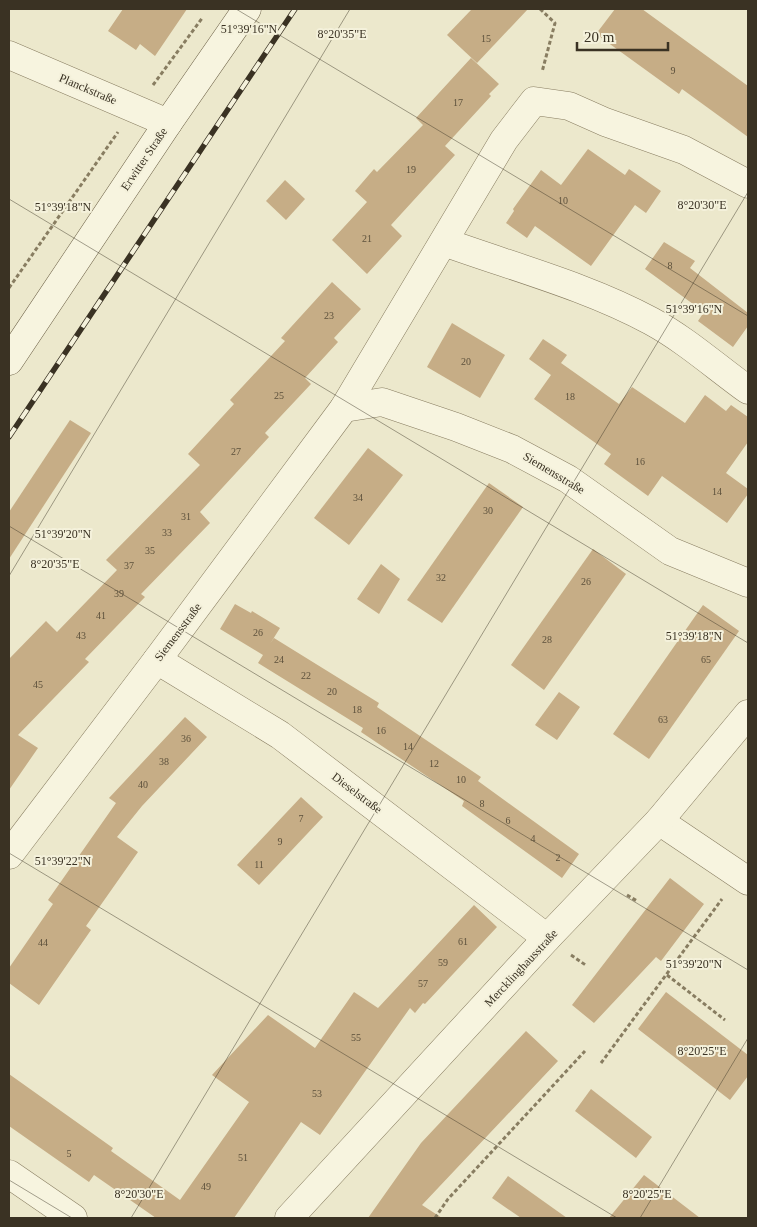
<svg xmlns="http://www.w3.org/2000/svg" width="757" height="1227" viewBox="0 0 757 1227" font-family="Georgia,serif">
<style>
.building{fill:#c6ad86}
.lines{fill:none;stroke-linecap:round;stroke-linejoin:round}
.street-casing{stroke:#887d61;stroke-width:29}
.secondary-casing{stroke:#6a5e44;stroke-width:29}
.path{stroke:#887d61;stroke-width:3;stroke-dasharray:4 2.5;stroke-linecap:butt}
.street{stroke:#f7f4df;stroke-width:28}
.secondary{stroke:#f7f4df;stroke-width:28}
.rail-casing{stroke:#3a3223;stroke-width:5.5}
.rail{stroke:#f4f1db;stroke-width:4;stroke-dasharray:11;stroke-linecap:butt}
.ticks{fill:none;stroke:#3a3223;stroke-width:1;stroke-opacity:0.45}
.labels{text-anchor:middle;stroke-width:4;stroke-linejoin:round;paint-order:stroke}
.number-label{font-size:10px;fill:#5d513c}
.street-label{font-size:12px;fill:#3a3223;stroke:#f4f1db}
.ticks-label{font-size:12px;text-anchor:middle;fill:#3a3223;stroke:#f4f1db;stroke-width:4;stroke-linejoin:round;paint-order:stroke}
</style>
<rect width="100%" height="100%" fill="#ece8cc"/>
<g class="building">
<polygon points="123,9 187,9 155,56 140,44 136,50 108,31"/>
<polygon points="472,9 528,9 477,63 447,35"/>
<polygon points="615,9 642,9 748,86 748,137 682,89 679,94 596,34"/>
<polygon points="471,58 499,84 489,94 491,96 445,146 455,155 391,225 402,236 367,274 332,240 367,202 355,191 374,169 377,172 423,125 416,118"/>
<polygon points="588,149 625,175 629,169 661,191 646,213 635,205 591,266 535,226 527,238 506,223 514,211 513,209 541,170 561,185"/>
<polygon points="285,180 305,199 286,220 266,201"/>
<polygon points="664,242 695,261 690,268 748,313 748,326 733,347 698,321 704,312 645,269"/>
<polygon points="332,282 361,309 334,338 338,342 305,378 311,384 265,433 269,437 200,512 210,523 141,594 145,597 85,659 89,662 18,735 38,748 9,790 9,659 46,621 57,632 117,570 106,560 200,465 188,454 234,404 230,400 285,341 281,338"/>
<polygon points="452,323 505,355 480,398 427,367"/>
<polygon points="543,339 567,355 561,363 619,404 632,387 685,423 705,395 726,411 731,405 748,417 748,442 726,473 748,489 748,494 727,523 662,476 648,496 604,464 611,454 534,399 551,375 529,359"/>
<polygon points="70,420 91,433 9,559 9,512"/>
<polygon points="368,448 403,475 349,545 314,518"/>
<polygon points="489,483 523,507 442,623 407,600"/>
<polygon points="593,549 626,574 544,690 511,665"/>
<polygon points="381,564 400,579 379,614 357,599"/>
<polygon points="235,604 251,613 252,611 280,628 270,644 274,638 379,703 377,707 481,777 478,781 579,854 562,878 462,806 464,801 361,732 363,728 258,663 263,655 220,629"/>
<polygon points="703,605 739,631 649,759 613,734"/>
<polygon points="559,692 580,707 557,740 535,725"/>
<polygon points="185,717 207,737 142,806 117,837 138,852 86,926 91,930 39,1005 9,983 9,968 53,904 48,900 116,803 109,798"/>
<polygon points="301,797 323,817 259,885 237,865"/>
<polygon points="670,878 704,904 661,961 656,957 594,1023 572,1005"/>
<polygon points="474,905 497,927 425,1004 423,1003 415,1013 410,1008 320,1135 301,1122 234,1218 156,1218 94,1175 89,1182 9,1126 9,1074 113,1148 111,1151 180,1200 249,1102 212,1075 268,1015 315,1048 354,992 378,1008"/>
<polygon points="666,992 748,1055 748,1076 730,1100 638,1029"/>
<polygon points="526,1031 558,1061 422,1205 442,1218 368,1218 421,1143"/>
<polygon points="591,1089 652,1137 636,1158 575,1111"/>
<polygon points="644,1175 700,1218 609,1218"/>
<polygon points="508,1176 567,1218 521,1218 492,1198"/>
</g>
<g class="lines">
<defs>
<g id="street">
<polyline points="9,55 168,123"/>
<path d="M444 242C513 267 586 286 651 321 686 340 716 367 748 390"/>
<polyline points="344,408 382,402 456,427 512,449 568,479 670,551 748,583"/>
<polyline points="157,660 280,735 547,938"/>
<polyline points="659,821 748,881"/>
<polyline points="9,855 157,660 344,408 504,140 534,101 569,106 605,122 684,150 748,184"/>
<polyline points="9,1174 73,1218"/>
<polyline points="289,1218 547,938 659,821 748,714"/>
</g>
<polyline id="secondary" points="9,361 168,123 247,9"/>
</defs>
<use href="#street" class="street-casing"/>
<use href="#secondary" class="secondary-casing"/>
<g class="path">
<polyline points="540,9 555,23 542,72"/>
<polyline points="153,85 203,17"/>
<polyline points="9,288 118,132"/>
<polyline points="627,895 637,901"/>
<polyline points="571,955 587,966"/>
<polyline points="667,975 725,1020"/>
<polyline points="601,1063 722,899"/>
<polyline points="435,1218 448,1199 585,1051"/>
</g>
<use href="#street" class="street"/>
<use href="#secondary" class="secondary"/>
<defs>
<polyline id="rail" points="9,437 295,9"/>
</defs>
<use href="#rail" class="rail-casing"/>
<use href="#rail" class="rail"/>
</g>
<path class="ticks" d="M236 9 748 316M9 199 748 643M9 526 748 970M9 576 350 9M9 853 617 1218M9 1180 72 1218M131 1218 748 192M640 1218 748 1038"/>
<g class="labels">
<g class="number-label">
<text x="486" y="42">15</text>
<text x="673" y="74">9</text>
<text x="458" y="106">17</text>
<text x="411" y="173">19</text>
<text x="563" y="204">10</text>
<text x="367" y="242">21</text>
<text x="670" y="269">8</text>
<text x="329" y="319">23</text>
<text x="466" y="365">20</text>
<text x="279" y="399">25</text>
<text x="570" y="400">18</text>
<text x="236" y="455">27</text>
<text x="640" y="465">16</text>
<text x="717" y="495">14</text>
<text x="358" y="501">34</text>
<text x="488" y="514">30</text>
<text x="186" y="520">31</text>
<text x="167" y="536">33</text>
<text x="150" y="554">35</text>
<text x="129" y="569">37</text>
<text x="441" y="581">32</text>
<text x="586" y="585">26</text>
<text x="119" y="597">39</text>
<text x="101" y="619">41</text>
<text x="258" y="636">26</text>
<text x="81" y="639">43</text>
<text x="547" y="643">28</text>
<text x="279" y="663">24</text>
<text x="706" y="663">65</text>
<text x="306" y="679">22</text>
<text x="38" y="688">45</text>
<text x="332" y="695">20</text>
<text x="357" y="713">18</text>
<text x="663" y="723">63</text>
<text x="381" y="734">16</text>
<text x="186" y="742">36</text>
<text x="408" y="750">14</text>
<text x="164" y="765">38</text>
<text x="434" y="767">12</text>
<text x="461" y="783">10</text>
<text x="143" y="788">40</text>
<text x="482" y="807">8</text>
<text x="301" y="822">7</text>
<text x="508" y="824">6</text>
<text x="533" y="842">4</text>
<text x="280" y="845">9</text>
<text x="558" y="861">2</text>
<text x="259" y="868">11</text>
<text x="463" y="945">61</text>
<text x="43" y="946">44</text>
<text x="443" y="966">59</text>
<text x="423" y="987">57</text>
<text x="356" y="1041">55</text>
<text x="317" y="1097">53</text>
<text x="69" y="1157">5</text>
<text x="243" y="1161">51</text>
<text x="206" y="1190">49</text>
</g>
<g class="street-label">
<text transform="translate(88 89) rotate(23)" y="4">Planckstraße</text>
<text transform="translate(144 159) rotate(-56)" y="4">Erwitter Straße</text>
<text transform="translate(554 473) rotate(31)" y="4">Siemensstraße</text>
<text transform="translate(178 632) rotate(-53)" y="4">Siemensstraße</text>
<text transform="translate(357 793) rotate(37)" y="4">Dieselstraße</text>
<text transform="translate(521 968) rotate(-47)" y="4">Mercklinghausstraße</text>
</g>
</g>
<g class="ticks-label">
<text x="249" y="33">51°39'16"N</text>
<text x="342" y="38">8°20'35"E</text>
<text x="702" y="209">8°20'30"E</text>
<text x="63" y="211">51°39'18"N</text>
<text x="694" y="313">51°39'16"N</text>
<text x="63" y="538">51°39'20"N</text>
<text x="55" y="568">8°20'35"E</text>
<text x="694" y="640">51°39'18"N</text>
<text x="63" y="865">51°39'22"N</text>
<text x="694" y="968">51°39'20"N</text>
<text x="702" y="1055">8°20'25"E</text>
<text x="139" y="1198">8°20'30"E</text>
<text x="647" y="1198">8°20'25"E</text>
</g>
<rect width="757" height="1227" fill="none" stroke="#3a3223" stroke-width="20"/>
<path d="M577 42v8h91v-8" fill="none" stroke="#3a3223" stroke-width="2.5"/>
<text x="584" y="42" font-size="15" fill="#3a3223" stroke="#f4f1db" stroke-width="4" paint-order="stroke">20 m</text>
</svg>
